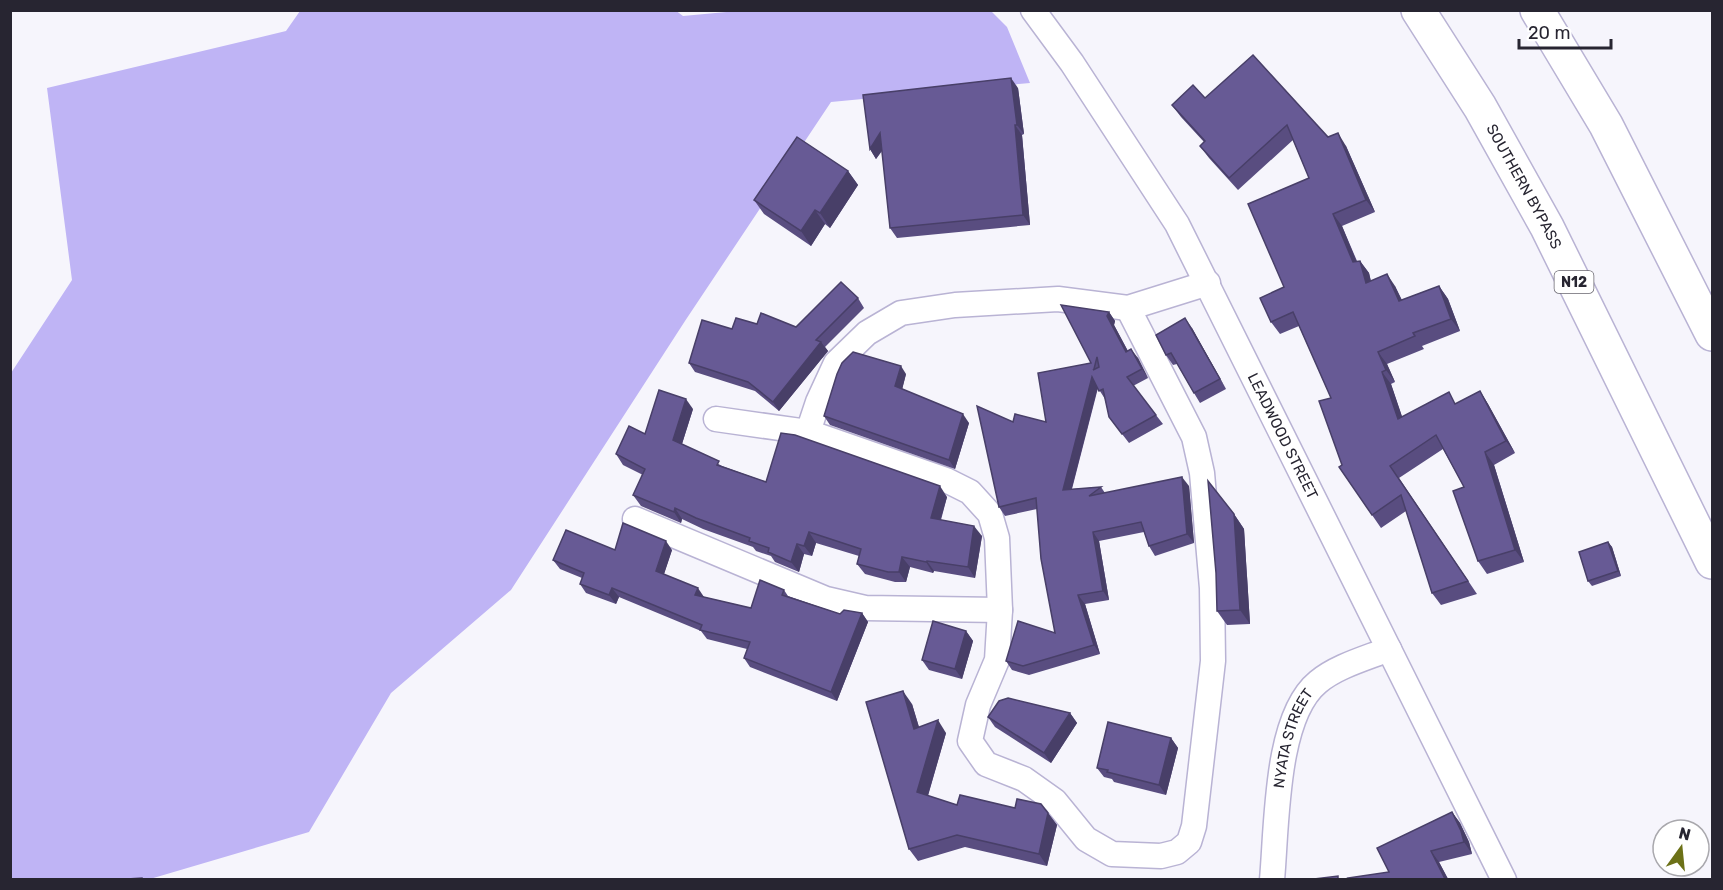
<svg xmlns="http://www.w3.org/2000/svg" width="1723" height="890" viewBox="0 0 1723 890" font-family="Rubik,sans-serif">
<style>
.forest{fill:#bfb4f5}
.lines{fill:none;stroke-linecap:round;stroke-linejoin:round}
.minor-casing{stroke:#b9b3d4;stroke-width:27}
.motorway-casing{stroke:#b9b3d4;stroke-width:36}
.minor{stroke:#fff;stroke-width:24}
.motorway{stroke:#fff;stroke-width:33}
.wall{fill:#594d80}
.shaded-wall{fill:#483f68}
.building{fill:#675a95;stroke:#483f68;stroke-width:1.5;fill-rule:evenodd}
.labels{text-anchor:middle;stroke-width:6;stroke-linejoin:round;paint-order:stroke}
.shield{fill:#fff;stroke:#68666f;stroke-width:1.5}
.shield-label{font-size:14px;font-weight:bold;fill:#272531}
.street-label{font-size:15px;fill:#272531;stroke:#fff}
</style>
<rect width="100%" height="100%" fill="#f6f5fc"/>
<polygon class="forest" points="675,10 683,16 748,10 990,10 1007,27 1030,83 831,102 685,321 511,590 391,693 309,832 150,879 11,880 11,373 72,280 47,88 286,31 300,11"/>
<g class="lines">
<defs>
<g id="minor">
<path id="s1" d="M1033 10 1072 63 1177 224 1504 880"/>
<polyline points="716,419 808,432 946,480 970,492 990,514 997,538 1000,610 997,660 978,705 970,741 986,764 1024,779 1055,801 1086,839 1112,854 1161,856 1177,852 1189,842 1194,826 1213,661 1212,588 1202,473 1194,437 1128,308"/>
<polyline points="808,432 818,402 836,363 867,333 901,313 955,305 1058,299 1128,308 1208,283"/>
<polyline points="635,519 826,599 865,608 1000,610"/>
<path id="s2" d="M1272 880C1277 826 1275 717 1318 682 1337 666 1367 658 1389 649"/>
</g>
<g id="motorway">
<path id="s3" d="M1418 10 1480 107 1547 227 1712 562"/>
<polyline points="1537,10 1606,125 1712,334"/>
</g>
</defs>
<use href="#minor" class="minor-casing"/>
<use href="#motorway" class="motorway-casing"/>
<use href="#minor" class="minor"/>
<use href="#motorway" class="motorway"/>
</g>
<g class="wall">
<polygon points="1018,88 1024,134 1022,135 1030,225 897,238 890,228 882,151 876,159 870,149"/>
<polygon points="1205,98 1328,137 1346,146 1375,212 1342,226 1357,261 1360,261 1369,273 1371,281 1395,286 1402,300 1439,286 1448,299 1460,331 1422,346 1424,349 1387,364 1395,382 1391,384 1402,417 1457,403 1480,391 1488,404 1515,453 1494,465 1524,562 1487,574 1478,561 1464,487 1443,449 1399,478 1477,594 1441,605 1432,593 1406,511 1381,528 1339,467 1342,465 1331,398 1299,326 1280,334 1271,322 1284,287 1309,178 1293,140 1238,190 1209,158 1200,146 1204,142 1181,117 1172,105"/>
<polygon points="848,171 858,185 830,228 825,224 811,246 764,214 754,200"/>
<polygon points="858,298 864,308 825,347 828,351 779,411 755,391 695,372 689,363 732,329 757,324 796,327"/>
<polygon points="1109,312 1115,321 1114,325 1128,351 1138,358 1148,378 1133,386 1163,424 1129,443 1109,417 1105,399 1098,388 1072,489 1101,487 1105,493 1189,486 1194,543 1155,556 1149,546 1144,532 1099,541 1109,600 1085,604 1100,654 1029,675 1012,670 1006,661 1055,633 1037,509 1005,516 999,507 1013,422 1046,422 1091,363"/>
<polygon points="1192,328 1226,389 1200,403 1194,393 1177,364 1173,365 1166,355"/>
<polygon points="906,374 902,389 969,423 955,469 830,425 824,416"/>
<polygon points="693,409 682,444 722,466 766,482 947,497 941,520 982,536 975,578 934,571 933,573 910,567 906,582 895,582 865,574 857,564 859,556 816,543 812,556 804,554 799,572 775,562 771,556 756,551 753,547 703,529 682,519 681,523 641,506 633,495 643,475 623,465 616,454 645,434"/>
<polygon points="1234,514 1244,529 1250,624 1227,625 1217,611"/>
<polygon points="1608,542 1612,547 1621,576 1592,586 1588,581"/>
<polygon points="615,550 672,550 664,574 704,597 751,608 784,590 788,596 840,614 862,613 868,622 837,701 750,667 744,658 747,649 707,639 701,631 619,597 616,604 586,593 580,584 582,578 560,569 553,560"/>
<polygon points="966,631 973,641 962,679 929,670 922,660"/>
<polygon points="912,704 919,727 946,733 928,796 957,805 1015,808 1048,813 1057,825 1047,866 965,847 918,861 909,849"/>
<polygon points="1070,713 1077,723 1051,763 995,727 988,717"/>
<polygon points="1171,738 1178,748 1166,795 1114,782 1112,779 1104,777 1097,768"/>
<polygon points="1452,812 1460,823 1469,842 1472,854 1439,862 1448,879 1349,879 1389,872"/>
</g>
<g class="shaded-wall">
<polygon points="1011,78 1018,88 1024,134 1017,125"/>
<polygon points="1015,125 1022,135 1030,225 1023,215"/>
<polygon points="880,133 887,143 876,159 870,149"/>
<polygon points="1338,133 1346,146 1375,212 1366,200"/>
<polygon points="848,171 858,185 830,228 820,213"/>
<polygon points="815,210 825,224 811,246 801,231"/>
<polygon points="1333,214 1342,226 1362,275 1353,262"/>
<polygon points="1360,261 1369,273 1374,296 1366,283"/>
<polygon points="1387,274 1395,286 1408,314 1399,301"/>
<polygon points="1439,286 1448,299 1460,331 1451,319"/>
<polygon points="1109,312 1115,321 1114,325 1133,361 1126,352 1107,316"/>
<polygon points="1185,318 1192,328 1226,389 1220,379"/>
<polygon points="821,342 828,351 779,411 773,402"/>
<polygon points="1131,349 1138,358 1148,378 1142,369"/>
<polygon points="1378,352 1387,364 1395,382 1386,370"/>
<polygon points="901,366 906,374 901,394 895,386"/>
<polygon points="1382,372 1391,384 1407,431 1398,419"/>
<polygon points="1092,377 1098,386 1069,499 1063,490"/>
<polygon points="1480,391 1488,404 1515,453 1506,441"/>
<polygon points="686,399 693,409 680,450 673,440"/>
<polygon points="963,414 969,423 955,469 949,460"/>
<polygon points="1485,452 1494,465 1524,562 1515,550"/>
<polygon points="1182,477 1189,486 1194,543 1187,534"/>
<polygon points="940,486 947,497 938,528 931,518"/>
<polygon points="675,508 682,519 681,523 674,512"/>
<polygon points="1234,514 1244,529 1250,624 1240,610"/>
<polygon points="974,526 982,536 975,578 968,567"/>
<polygon points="809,532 816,543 812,556 804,546"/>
<polygon points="1093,532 1099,541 1109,600 1103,591"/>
<polygon points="666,541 672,550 662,580 656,571"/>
<polygon points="1608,542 1612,547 1621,576 1618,571"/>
<polygon points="797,544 804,554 799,572 791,562"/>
<polygon points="902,557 910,567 906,582 899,572"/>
<polygon points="927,561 934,571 933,573 926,562"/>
<polygon points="612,588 619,597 616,604 609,595"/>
<polygon points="698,588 704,597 701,604 695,595"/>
<polygon points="1078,595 1085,604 1100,654 1094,645"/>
<polygon points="862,613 868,622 837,701 831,692"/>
<polygon points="966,631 973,641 962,679 955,669"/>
<polygon points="903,691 912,704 923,741 914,729"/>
<polygon points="1070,713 1077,723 1051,763 1044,753"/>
<polygon points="938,720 946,733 925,805 917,792"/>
<polygon points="1171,738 1178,748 1166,795 1159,785"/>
<polygon points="1452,812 1460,823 1469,842 1472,854 1464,842"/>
<polygon points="1048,813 1057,825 1047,866 1039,854"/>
<polygon points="1431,851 1439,862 1448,879 1445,879"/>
</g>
<g class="building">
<polygon points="1253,55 1328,137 1338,133 1366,200 1333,214 1353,262 1360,261 1366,283 1387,274 1399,301 1439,286 1451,319 1413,333 1415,336 1378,352 1386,370 1382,372 1398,419 1449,392 1455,404 1480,391 1506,441 1485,452 1515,550 1478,561 1453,491 1464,487 1436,435 1390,466 1468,581 1432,593 1401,495 1372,515 1339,467 1342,465 1319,401 1331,398 1293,312 1271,322 1260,298 1284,287 1248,204 1309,178 1287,125 1229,178 1200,146 1205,141 1172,105 1193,85 1205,98"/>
<polygon points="1011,78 1017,125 1015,125 1023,215 890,228 880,133 870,149 863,95"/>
<polygon points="797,137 848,171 820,213 815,210 801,231 754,200"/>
<polygon points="841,282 858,298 816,340 821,342 773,402 748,382 689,363 702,320 732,329 736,318 757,324 761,313 796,327"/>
<path d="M1061 305 1109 312 1107 316 1126 352 1131 349 1142 369 1127 377 1156 415 1122 434 1109 417 1103 389 1099 391 1092 377 1063 490 1101 487 1089 496 1182 477 1187 534 1149 546 1141 522 1093 532 1103 591 1078 595 1094 645 1023 666 1006 661 1018 621 1055 633 1041 559 1036 498 999 507 977 406 1013 422 1015 414 1046 422 1038 373 1091 363ZM1097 357 1099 367 1093 370 1094 369Z"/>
<polygon points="1185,318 1220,379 1194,393 1171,353 1166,355 1156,335"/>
<polygon points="853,352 901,366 895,386 963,414 949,460 824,416 837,374 842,363"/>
<polygon points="659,390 686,399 673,440 719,461 717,465 766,482 781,433 795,435 940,486 931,518 974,526 968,567 927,561 926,562 902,557 899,572 888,572 857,564 861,549 809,532 804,546 797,544 791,562 768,552 769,548 749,541 750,538 696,518 675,508 674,512 633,495 645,469 616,454 629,426 645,434"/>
<polygon points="1208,481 1234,514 1240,610 1217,611 1216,573"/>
<polygon points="623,523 666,541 656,571 698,588 695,595 751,608 760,580 784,590 782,595 840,614 844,610 862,613 831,692 744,658 750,642 700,630 702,625 612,588 609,595 580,584 584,573 553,560 566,530 615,550"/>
<polygon points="1608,542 1618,571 1588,581 1579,552"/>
<polygon points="933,621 966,631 955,669 922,660"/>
<polygon points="903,691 914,729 938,720 917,792 957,805 960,795 1015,808 1017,799 1041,804 1048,813 1039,854 957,835 909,849 866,702"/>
<polygon points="1008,698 1070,713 1044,753 988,717 999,701"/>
<polygon points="1108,722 1171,738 1159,785 1107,772 1108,770 1097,768"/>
<polygon points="1452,812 1461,831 1464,842 1431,851 1445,879 1349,879 1348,878 1389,872 1377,848"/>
<polygon points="1338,876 1338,879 1314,879"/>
<polygon points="142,878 142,879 127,879"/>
</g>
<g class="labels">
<rect class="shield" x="1554.5" y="271" width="39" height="22" rx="4.5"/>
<g class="shield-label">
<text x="1574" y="287">N12</text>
</g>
<g class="street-label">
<text dy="5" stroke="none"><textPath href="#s3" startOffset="206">SOUTHERN BYPASS</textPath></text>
<text dy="5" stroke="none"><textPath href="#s1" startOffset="495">LEADWOOD STREET</textPath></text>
<text dy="5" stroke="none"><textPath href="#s2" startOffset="144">NYATA STREET</textPath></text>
</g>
</g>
<rect width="1723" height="890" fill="none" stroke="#272531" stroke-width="24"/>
<g transform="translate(1681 848) rotate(15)"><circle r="28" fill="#ffffff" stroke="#a9a8ad" stroke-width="1.5"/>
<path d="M0-4.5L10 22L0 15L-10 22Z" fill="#6c7117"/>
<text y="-9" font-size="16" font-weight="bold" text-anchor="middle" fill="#272531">N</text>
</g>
<path d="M1519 39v9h92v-9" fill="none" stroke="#272531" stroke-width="3"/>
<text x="1528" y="39" font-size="18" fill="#272531" stroke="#ffffff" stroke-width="4.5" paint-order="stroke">20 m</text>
</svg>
